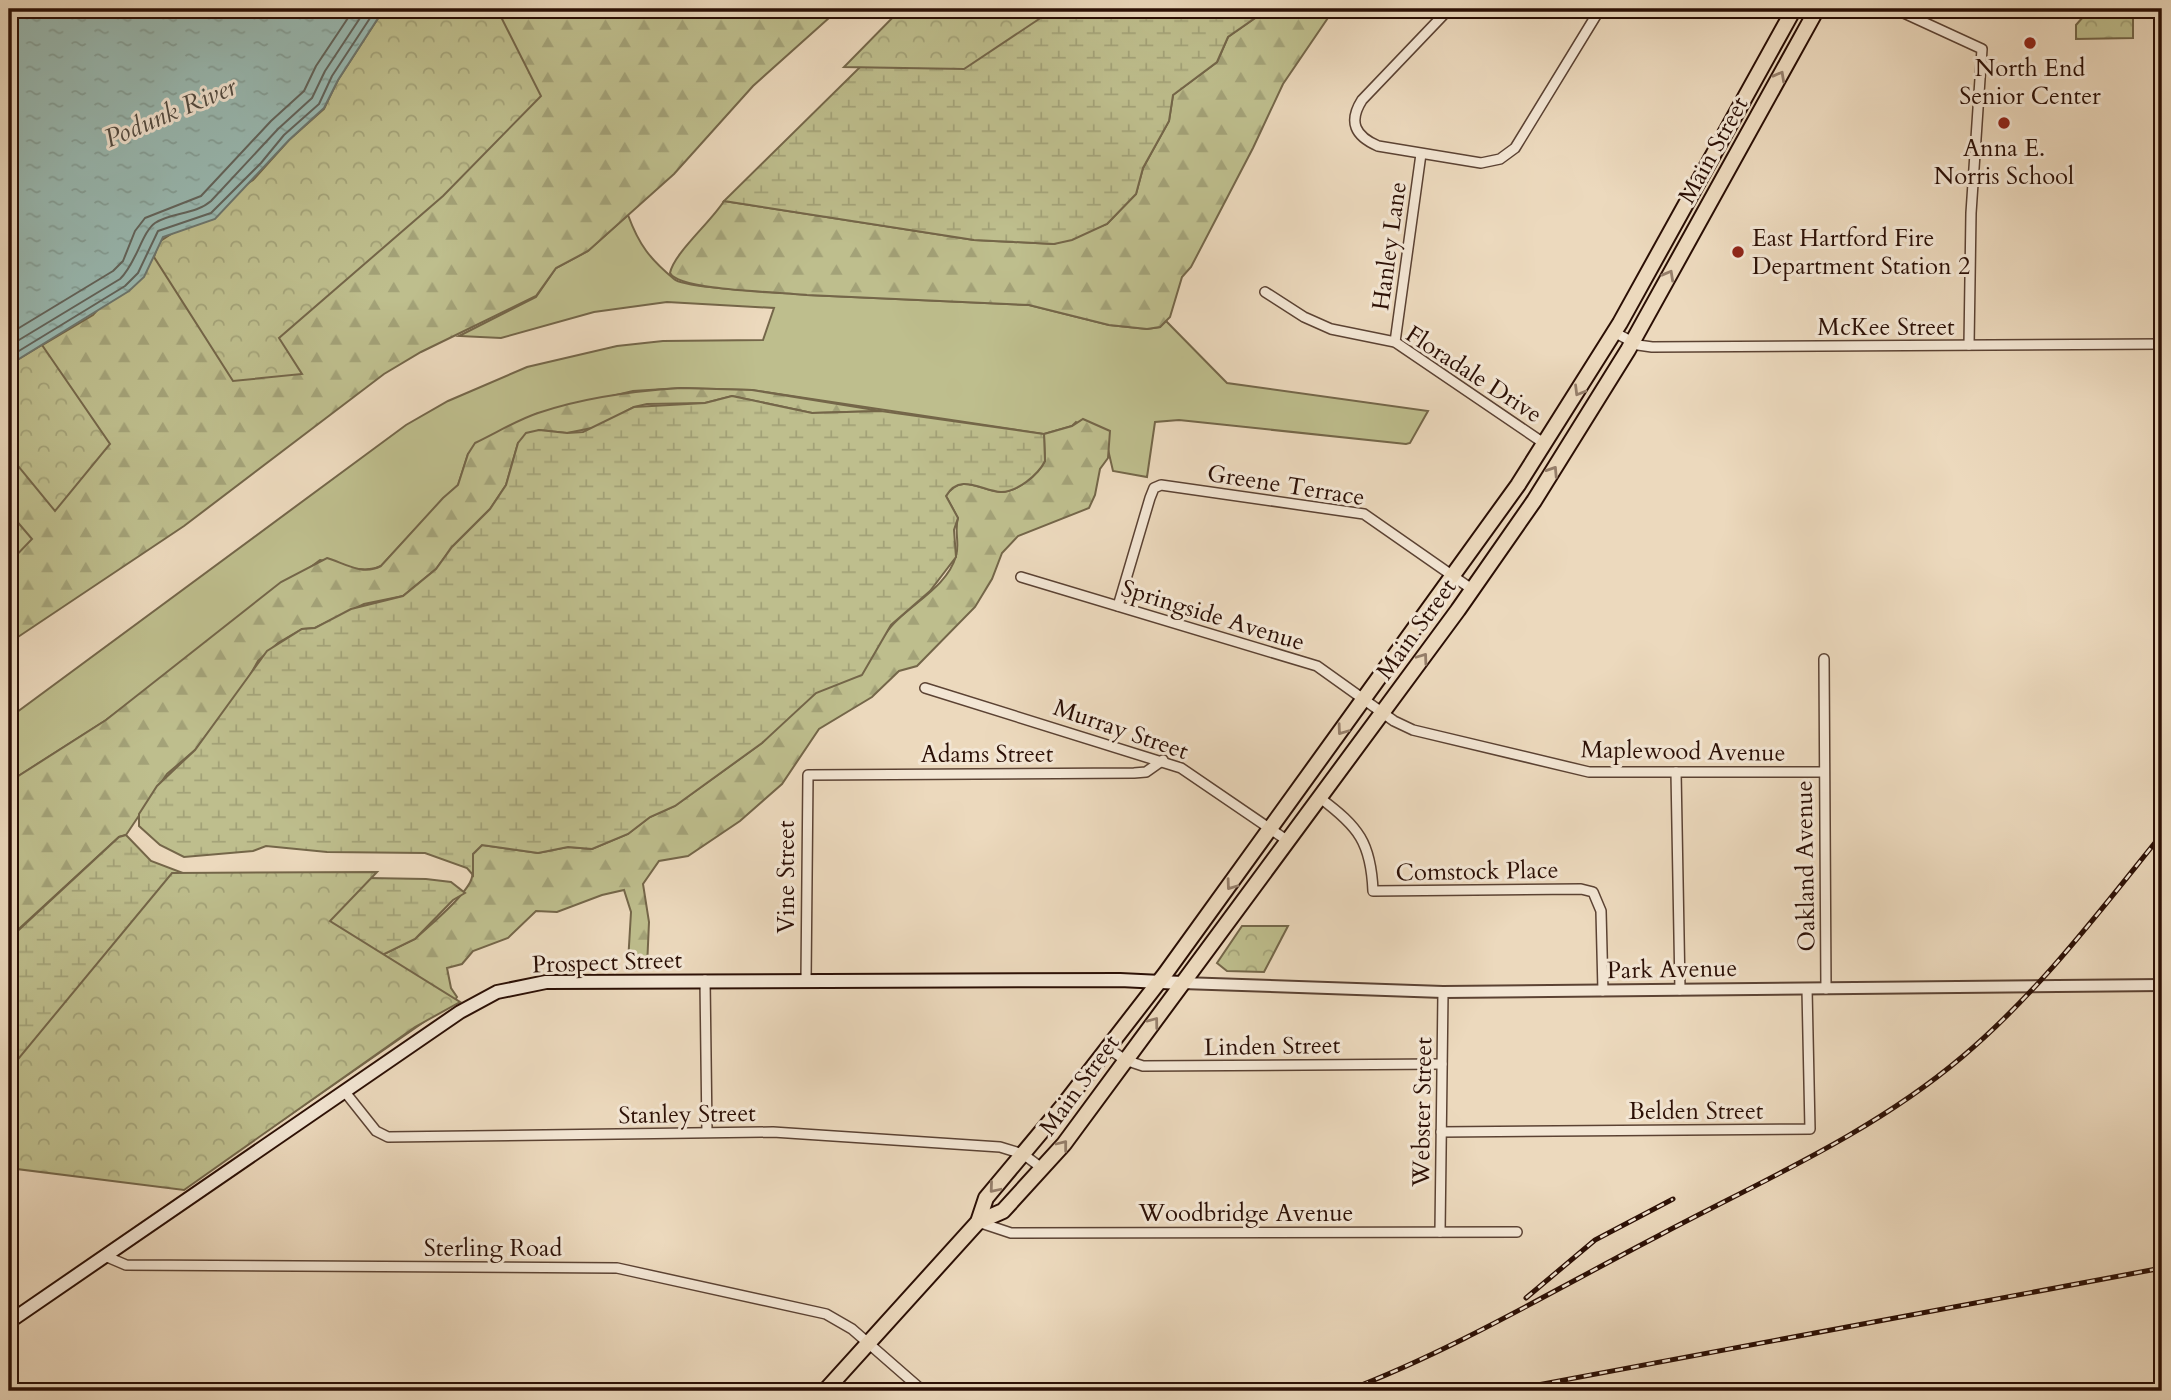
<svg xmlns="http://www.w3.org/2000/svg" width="2171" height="1400" viewBox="0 0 2171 1400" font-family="Cardo,serif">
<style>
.grass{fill:#bebe8d;stroke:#746649;stroke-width:2}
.forest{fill:url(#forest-firs);stroke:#746649;stroke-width:2}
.wetland{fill:url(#wetland-marsh);stroke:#746649;stroke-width:2}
.park{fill:url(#park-crowns);stroke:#746649;stroke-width:2}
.water{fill:url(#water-ripples);stroke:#6d766d;stroke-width:2}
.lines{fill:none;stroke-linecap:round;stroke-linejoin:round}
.shore{stroke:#62645c;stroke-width:2}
.minor-casing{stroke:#5b4233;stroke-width:12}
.tertiary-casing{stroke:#5b4233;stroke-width:14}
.secondary-casing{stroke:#2b0f05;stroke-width:16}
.trunk-casing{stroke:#2b0f05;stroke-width:18}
.minor{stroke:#f3e6d4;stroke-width:9}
.tertiary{stroke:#f3e6d4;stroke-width:10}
.secondary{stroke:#f3e6d4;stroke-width:12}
.trunk{stroke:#ecd9bd;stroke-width:14}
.rail-casing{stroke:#2b0f05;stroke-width:5}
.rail{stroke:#f3e6d4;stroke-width:2.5;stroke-dasharray:8;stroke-linecap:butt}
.oneway{stroke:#957e6a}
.poi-dot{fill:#8f2418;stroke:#f3e6d4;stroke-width:2.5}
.labels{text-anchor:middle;stroke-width:6;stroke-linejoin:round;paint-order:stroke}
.poi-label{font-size:24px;fill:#2b0f05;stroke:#f3e6d4}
.street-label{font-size:24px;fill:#2b0f05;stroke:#f3e6d4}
.water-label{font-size:26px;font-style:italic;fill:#524b42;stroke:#f3e6d4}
</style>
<defs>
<pattern id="forest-firs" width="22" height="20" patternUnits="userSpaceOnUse" patternTransform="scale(1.75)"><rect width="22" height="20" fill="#bebe8d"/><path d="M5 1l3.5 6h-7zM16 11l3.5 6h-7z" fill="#a3a278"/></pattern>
<pattern id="wetland-marsh" width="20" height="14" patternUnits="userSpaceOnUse" patternTransform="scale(1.75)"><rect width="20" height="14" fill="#bebe8d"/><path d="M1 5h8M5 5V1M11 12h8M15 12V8" fill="none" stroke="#a3a278"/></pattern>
<pattern id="park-crowns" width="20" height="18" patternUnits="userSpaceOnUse" patternTransform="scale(1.75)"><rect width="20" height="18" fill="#bebe8d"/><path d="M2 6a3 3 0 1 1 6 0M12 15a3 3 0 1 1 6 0" fill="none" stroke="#a3a278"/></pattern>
<pattern id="water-ripples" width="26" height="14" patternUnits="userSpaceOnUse" patternTransform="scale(1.75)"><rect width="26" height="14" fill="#99bab3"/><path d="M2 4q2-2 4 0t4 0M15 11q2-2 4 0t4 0" fill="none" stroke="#849f98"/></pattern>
</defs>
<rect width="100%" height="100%" fill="#ecd9bd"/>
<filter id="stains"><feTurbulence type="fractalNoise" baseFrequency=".00286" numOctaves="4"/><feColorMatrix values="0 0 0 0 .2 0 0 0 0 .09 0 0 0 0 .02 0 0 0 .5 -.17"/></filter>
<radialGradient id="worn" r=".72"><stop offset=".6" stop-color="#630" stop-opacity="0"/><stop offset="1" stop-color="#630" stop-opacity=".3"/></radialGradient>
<path class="grass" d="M628 215C639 245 650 259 674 279 685 289 785 292 807 295L1029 305 1109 325 1147 329 1160 327 1166 321 1227 383 1428 411 1410 443 1406 444 1179 420 1155 422 1147 477 1113 471 1107 445 1076 422 1072 426 1044 434 752 390 681 388 633 391 536 414 468 454 458 485 443 499 381 566C363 575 339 564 320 560L106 720 9 782V718L406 425 448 401 527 367 617 346 663 341 763 340 774 308 667 302 594 312 501 338 459 336 536 297 556 268 588 251Z"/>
<g class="forest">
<polygon points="384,9 839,9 753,86 674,174 588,251 556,268 536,296 421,352 384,374 184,526 9,643 9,365 93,315 159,242 222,213 330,99 338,80"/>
<path d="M1268 9H1334L1283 84 1253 148 1191 267 1182 277 1170 317 1160 327 1147 329 1109 325 1029 305 807 295C783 292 679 291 670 273 674 253 711 222 724 201L974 240 1054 244 1107 224 1136 194 1143 168 1169 121 1173 95 1217 62 1228 37Z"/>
<path d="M681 388 752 390 881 411 812 413 732 396 705 403 647 404 634 407 597 427 567 433 539 430 518 443 506 485 490 509 452 547 436 569 403 596 364 604 315 628 302 629 278 643 258 661 245 684 195 750 167 774 126 835 119 837 9 938V782L106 720 281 582 327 558C344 563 362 576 381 566L443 498 458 485 468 454 475 443C496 433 517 420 538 413 585 397 633 391 681 388Z"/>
<path d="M1083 419 1110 431 1108 458 1100 469 1095 495 1089 508 1018 536 1002 553 992 579 975 607 917 666 899 671 872 697 819 729 782 784 740 821 688 856 659 861 643 884 649 922 647 967 633 966 628 963 631 912 624 890 602 895 557 912 536 911 508 938 473 951 462 964 447 968 451 988 457 997 454 1001 264 1133 9 1137 415 939C429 926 469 893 472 877 474 870 472 862 473 854L482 845 538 853 568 847 592 849 628 834 650 817 675 806 762 743 794 711 884 636C902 607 946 591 956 556 960 544 954 531 958 518L946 496C961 472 981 491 1001 492 1017 492 1038 475 1045 461L1044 434 1072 426Z"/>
</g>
<g class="wetland">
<polygon points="919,9 1268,9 1228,37 1217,62 1173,95 1169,121 1143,168 1136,194 1107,224 1072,240 1054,244 974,240 724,201"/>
<path d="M732 396 812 413 881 411 1044 434 1045 461C1038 475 1017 492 1001 492 982 491 960 472 946 496L958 518 954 530 956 557 930 591 891 625 862 675 816 693 762 743 675 806 650 817 628 834 592 849 568 847 538 853 482 845 473 854V875L467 868 425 853 327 852 266 846 253 851 184 857 160 845 139 826V814L157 786 195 750 267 651 302 629 315 628 351 609 403 596 436 569 452 547 490 509 506 485 518 443 526 433 539 430 567 433 583 432 634 407 705 403Z"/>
<polygon points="126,835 151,861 188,875 426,879 451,882 465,893 453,900 415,939 9,1137 9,939 119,837"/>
</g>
<g class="park">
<polygon points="384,9 497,9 541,96 443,196 279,338 302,374 233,381 154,257 159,242 253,180 289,140 324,109 338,80"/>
<polygon points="901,9 1054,9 964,69 844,67"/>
<polygon points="2090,9 2133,9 2133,38 2076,39 2076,25"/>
<polygon points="42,345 110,444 55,511 9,455 9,365"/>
<polygon points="9,512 32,539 9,563"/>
<polygon points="377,872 330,921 460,1002 415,1027 184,1190 9,1168 9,1070 172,873"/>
<polygon points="1242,926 1288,926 1264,972 1227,971 1217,963"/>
</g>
<polygon class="water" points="9,9 384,9 338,80 324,108 289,140 215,219 163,237 144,277 129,291 9,365"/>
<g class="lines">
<g class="shore">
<polyline points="9,334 113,271 123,261 135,231 145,218 201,196 271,121 304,91 316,66 354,9"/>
<path d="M9 346 120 279C136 264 142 232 155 223 172 212 195 215 211 201L278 129 312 98 325 71 366 9"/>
<polyline points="9,357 125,286 138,273 158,231 211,213 261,163 284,135 319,104 332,76 376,9"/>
</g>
<defs>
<g id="minor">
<path d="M1449 9 1362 100C1348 122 1355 136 1378 146L1481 163 1500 159 1515 148 1600 9"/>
<polyline points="1895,9 1982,49 1971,213 1969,345"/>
<polyline points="1265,292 1304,317 1331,329 1395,342 1545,444"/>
<polyline points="1614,332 1638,345 1652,347 2162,344"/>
<polyline points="1395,342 1421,154"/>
<polyline points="1021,577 1317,666 1394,721 1413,730 1589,772 1823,772"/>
<polyline points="1118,606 1150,498 1154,488 1161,485 1364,514 1473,590"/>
<polyline points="1824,659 1826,989"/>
<polyline points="925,688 1181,768 1288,841"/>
<polyline points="1676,772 1680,990"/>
<path d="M1320 798C1359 827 1371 843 1373 891L1581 889 1593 892 1601 911 1603 991"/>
<polyline points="705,980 707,1132"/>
<polyline points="806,980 808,775 1134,773 1146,772 1163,760"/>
<polyline points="1108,1048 1125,1060 1143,1066 1442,1064"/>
<polyline points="345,1092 376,1131 388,1137 773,1132 1000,1147 1023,1154 1043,1169"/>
<polyline points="1441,1132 1810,1129 1807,989"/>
<polyline points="978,1222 1011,1233 1517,1232"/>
<polyline points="1440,1232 1443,992"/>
<polyline points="105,1256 126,1265 617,1268 826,1314 852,1329 923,1391"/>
</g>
<polyline id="tertiary" points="1182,983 1443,992 2162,985"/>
<polyline id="secondary" points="9,1322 460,1012 497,992 546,982 1120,980 1182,983"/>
<g id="trunk">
<polyline points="978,1222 1003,1211 1064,1144 1458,610 1534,501 1628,350 1817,9"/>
<polyline points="825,1391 978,1222 986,1198 1062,1107 1165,974 1518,485 1620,323 1794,9"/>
</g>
</defs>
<use href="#minor" class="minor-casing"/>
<use href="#tertiary" class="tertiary-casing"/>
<use href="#secondary" class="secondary-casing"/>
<use href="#trunk" class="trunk-casing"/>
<use href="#minor" class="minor"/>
<use href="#tertiary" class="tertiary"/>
<use href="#secondary" class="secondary"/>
<use href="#trunk" class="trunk"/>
<defs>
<g id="rail">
<polyline points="1526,1298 1595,1240 1673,1199"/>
<path d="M1346 1391C1454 1350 1556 1289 1658 1236 1761 1181 1871 1134 1962 1057 2039 992 2099 912 2162 834"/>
<polyline points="1505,1391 2162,1268"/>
</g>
</defs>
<use href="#rail" class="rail-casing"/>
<use href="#rail" class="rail"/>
</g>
<defs><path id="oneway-chevron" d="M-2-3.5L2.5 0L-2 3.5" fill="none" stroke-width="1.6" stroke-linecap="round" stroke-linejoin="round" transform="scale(1.75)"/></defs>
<g class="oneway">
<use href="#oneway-chevron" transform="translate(1780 76) rotate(-61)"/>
<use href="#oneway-chevron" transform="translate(1669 275) rotate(-61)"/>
<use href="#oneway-chevron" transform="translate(1579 391) rotate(121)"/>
<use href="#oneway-chevron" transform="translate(1553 471) rotate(-57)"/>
<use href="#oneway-chevron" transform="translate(1423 658) rotate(-54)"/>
<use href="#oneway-chevron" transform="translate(1342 730) rotate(126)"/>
<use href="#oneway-chevron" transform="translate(1231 885) rotate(126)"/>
<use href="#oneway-chevron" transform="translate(1154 1022) rotate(-53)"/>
<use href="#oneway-chevron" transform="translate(1063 1145) rotate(-52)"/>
<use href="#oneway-chevron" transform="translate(994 1188) rotate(130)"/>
</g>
<g class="poi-dot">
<circle cx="2030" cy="43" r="7"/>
<circle cx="2004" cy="123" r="7"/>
<circle cx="1738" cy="252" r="7"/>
</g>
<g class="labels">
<g class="poi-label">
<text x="2030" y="76">North End<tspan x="2030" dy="28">Senior Center</tspan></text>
<text x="2004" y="156">Anna E.<tspan x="2004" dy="28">Norris School</tspan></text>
<text x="1752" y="246" text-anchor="start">East Hartford Fire<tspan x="1752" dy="28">Department Station 2</tspan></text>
</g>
<g class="street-label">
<text transform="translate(1713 150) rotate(-61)" y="8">Main Street</text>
<text transform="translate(1389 246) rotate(-82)" y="8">Hanley Lane</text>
<text x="1886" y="335">McKee Street</text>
<text transform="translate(1474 374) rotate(33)" y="8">Floradale Drive</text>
<text transform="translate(1286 485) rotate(9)" y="8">Greene Terrace</text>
<text transform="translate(1213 615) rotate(17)" y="8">Springside Avenue</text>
<text transform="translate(1416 629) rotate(-54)" y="8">Main Street</text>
<text transform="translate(1121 729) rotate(19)" y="8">Murray Street</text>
<text transform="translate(1683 751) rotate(1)" y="8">Maplewood Avenue</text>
<text x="987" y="762">Adams Street</text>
<text transform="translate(1805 866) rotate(-91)" y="8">Oakland Avenue</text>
<text transform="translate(1477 871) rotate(-1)" y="8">Comstock Place</text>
<text transform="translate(786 877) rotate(-90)" y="8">Vine Street</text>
<text transform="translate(607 962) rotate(-2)" y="8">Prospect Street</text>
<text transform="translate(1672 969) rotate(-1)" y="8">Park Avenue</text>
<text transform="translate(1272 1046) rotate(-1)" y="8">Linden Street</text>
<text transform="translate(1079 1085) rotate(-54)" y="8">Main Street</text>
<text x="1696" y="1119">Belden Street</text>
<text transform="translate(1422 1112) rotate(-89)" y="8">Webster Street</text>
<text transform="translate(687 1114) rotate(-1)" y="8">Stanley Street</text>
<text x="1246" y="1221">Woodbridge Avenue</text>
<text x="493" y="1256">Sterling Road</text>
</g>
<g class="water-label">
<text transform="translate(170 112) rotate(-23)" y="9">Podunk River</text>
</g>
</g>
<rect width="2171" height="1400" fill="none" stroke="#ecd9bd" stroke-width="35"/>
<rect x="10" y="10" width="2150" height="1379" fill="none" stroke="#2b0f05" stroke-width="3.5"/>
<rect x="18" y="18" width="2136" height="1365" fill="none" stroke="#2b0f05" stroke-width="2"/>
<rect width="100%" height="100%" filter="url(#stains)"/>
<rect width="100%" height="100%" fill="url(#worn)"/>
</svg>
